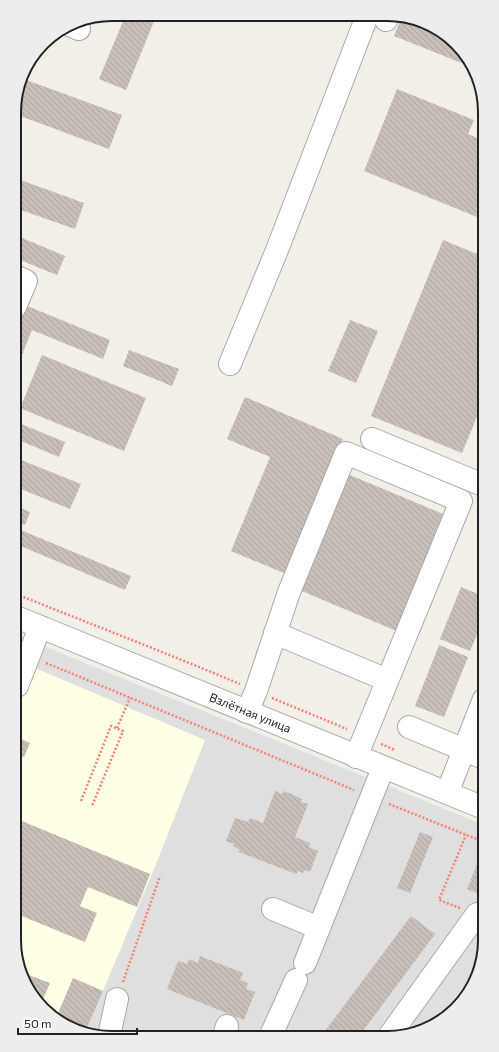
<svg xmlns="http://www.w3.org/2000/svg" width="499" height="1052" viewBox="0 0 499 1052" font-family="Commissioner,sans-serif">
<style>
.residential{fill:#e0dfdf}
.education{fill:#ffffe5}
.building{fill:url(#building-back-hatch)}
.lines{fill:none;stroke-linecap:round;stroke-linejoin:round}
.minor-casing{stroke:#a9a9a9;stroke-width:24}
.path{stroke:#fa8072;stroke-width:2.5;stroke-dasharray:2 2;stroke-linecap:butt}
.minor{stroke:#fff;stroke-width:22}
.labels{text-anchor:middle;stroke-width:3;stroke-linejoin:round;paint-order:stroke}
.street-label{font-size:12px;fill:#222;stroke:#fff}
.rim{fill:none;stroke:#222;stroke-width:2}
</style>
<defs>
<pattern id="building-back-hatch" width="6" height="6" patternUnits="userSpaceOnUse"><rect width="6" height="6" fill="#c7bfb8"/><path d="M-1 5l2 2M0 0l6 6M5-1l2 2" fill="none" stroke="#aba49e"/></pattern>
</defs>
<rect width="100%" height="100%" fill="#f2efe9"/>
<polygon class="residential" points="16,635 484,825 485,946 478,977 461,1004 412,1035 93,1036 47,1013 17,965"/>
<polygon class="education" points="16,660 205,740 156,864 103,991 73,979 56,1018 47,1013 17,965"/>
<g class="building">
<polygon points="126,14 157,14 126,90 99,79"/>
<polygon points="402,16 406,16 452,39 469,66 394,36"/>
<polygon points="21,78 122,115 109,149 15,114 15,100"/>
<polygon points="397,89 474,120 468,134 482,140 482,219 364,171"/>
<polygon points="15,178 84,203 75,229 15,208"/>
<polygon points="15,235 65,256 57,275 15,258"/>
<polygon points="443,240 482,256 482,295 478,305 482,306 483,402 462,453 371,416"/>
<polygon points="20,303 110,340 103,359 32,330 16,370 15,315"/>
<polygon points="350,320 378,331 356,383 328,371"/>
<polygon points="129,350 179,369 172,386 123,366"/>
<polygon points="42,355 146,398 124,451 20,408"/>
<polygon points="245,397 343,439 286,574 231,551 270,457 227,439"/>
<polygon points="16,422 65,442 59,457 16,439"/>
<polygon points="16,458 81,484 70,509 16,487"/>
<polygon points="345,473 448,516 399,632 297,589"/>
<polygon points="16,506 30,512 25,525 16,521"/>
<polygon points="16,528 131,576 125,590 16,544"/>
<polygon points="461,587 483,596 484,618 470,651 440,639"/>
<polygon points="439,645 468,657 444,717 415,706"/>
<polygon points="17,737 30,743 24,757 17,754"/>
<polygon points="275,791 282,794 284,791 302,799 301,802 308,804 295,837 310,843 309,847 318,851 310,872 305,870 303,873 298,871 296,874 239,852 240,850 233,846 234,844 226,841 235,818 248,822 250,818 263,823"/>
<polygon points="17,819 150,874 137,907 88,887 80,906 97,913 85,942 17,914"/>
<polygon points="420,832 433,837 410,893 397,888"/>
<polygon points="478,862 484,865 485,896 467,889"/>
<polygon points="411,916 435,934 360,1035 322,1035"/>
<polygon points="200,956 243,973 240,980 248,983 246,989 255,992 244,1020 167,989 178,961 187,964 189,959 198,963"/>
<polygon points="21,972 50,983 41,1004 27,980"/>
<polygon points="73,978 103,991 85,1032 56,1018"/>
</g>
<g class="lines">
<defs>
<g id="minor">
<polyline points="386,20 387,16"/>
<polyline points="69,25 79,29"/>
<polyline points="15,276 26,281 15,307"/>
<polyline points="230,364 277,250 367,16"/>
<polyline points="372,439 483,485"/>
<polyline points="16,617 484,808"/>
<polyline points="275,633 387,680"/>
<polyline points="17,686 40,627"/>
<polyline points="247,712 256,691 289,592 346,453 461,501 356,757"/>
<polyline points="409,727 484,758"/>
<polyline points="447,793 484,699"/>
<polyline points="273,909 319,928"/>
<polyline points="305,963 383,768"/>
<polyline points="271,1035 296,980"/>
<polyline points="390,1035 477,914 485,917"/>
<polyline points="109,1036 117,999"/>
<polyline points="224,1036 227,1026"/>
</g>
</defs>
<use href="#minor" class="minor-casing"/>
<g class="path">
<path d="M16 594C91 624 166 653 240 684"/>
<polyline points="46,663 354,790"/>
<polyline points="272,698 347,729"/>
<polyline points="117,728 130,698"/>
<polyline points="381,744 395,750"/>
<polyline points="81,801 111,726 123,731 92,806"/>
<polyline points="389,804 484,842"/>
<polyline points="460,908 439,900 466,835"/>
<polyline points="123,982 160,876"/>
</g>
<use href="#minor" class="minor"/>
</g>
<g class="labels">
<g class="street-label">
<text transform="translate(250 713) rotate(22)" y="4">Взлётная улица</text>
</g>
</g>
<path d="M0 0H499V1052H0ZM112 21H387A91 91 0 0 1 478 112V940A91 91 0 0 1 387 1031H112A91 91 0 0 1 21 940V112A91 91 0 0 1 112 21Z" fill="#ededed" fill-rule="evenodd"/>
<path class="rim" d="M112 21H387A91 91 0 0 1 478 112V940A91 91 0 0 1 387 1031H112A91 91 0 0 1 21 940V112A91 91 0 0 1 112 21Z"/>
<path d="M18 1028v6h119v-6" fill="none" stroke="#222222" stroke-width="2"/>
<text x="24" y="1028" font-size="12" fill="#222222" stroke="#ffffff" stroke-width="3" paint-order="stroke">50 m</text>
</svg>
